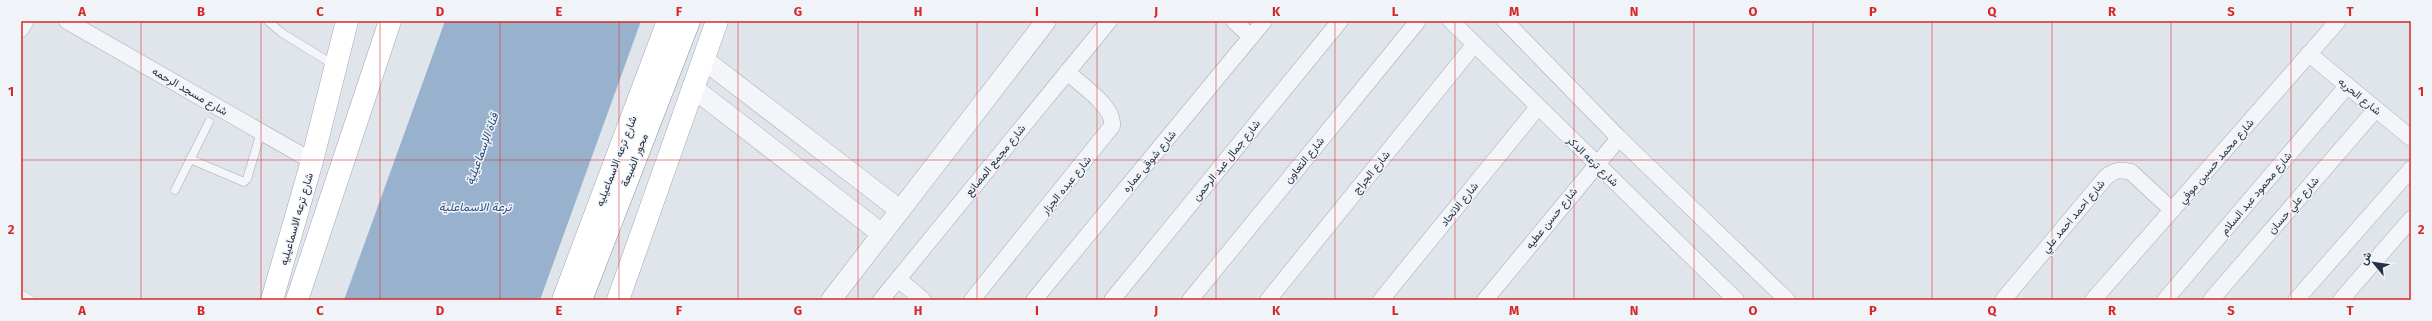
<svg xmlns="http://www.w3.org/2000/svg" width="2432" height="321" viewBox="0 0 2432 321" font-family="'Fira Sans',Vazirmatn,sans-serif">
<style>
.water{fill:#98b2ce}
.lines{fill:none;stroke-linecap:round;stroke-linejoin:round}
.service-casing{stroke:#a5abb6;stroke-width:9}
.minor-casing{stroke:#a5abb6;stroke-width:17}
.tertiary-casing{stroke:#a5abb6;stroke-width:21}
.primary-casing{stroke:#9fa8b8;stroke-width:23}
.motorway-casing{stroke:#8691a3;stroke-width:23}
.service{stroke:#f4f5f8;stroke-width:8}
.minor{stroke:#f4f5f8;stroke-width:16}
.tertiary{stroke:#f4f5f8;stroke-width:20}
.primary{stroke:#fff;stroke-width:22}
.motorway{stroke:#fff;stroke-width:22}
.grid{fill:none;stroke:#d62828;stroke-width:1;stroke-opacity:0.55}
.labels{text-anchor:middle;stroke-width:3;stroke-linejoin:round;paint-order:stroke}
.street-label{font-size:11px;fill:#273244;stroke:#f0f3f8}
.water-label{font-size:12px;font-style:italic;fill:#2d507c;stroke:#f0f3f8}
.neatline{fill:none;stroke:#d62828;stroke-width:1.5}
.grid-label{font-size:13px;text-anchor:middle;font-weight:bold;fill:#d62828}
</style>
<rect width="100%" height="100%" fill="#e0e4eb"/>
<polygon class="water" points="445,21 641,21 540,300 344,300"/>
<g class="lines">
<defs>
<g id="service">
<polyline points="268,21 282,33 334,65"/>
<polyline points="190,159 244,182 247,179 261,132"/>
<polyline points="175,190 209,122"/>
<polyline points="21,294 31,300"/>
</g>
<g id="minor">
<polyline points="67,21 312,161"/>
<polyline points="1234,21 1251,37"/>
<polyline points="1451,21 1736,300"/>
<polyline points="1505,21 1619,138 1787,300"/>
<polyline points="21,29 26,21"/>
<polyline points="2309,54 2411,138"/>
<polyline points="898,279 923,300"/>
<polyline points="881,300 1109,21"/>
<path d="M972 300 1112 126C1115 107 1081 85 1067 72"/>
<polyline points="1034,300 1264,21"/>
<polyline points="1112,300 1340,21"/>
<polyline points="1190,300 1418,21"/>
<polyline points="1268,300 1474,45"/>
<polyline points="1381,300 1538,107"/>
<polyline points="1485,300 1619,138"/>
<path d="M2003 300 2106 177C2115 170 2121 169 2131 172L2172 210"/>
<polyline points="2093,300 2338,21"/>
<polyline points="2165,300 2347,86"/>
<polyline points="2211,300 2376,109"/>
<polyline points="2296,300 2411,169"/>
<polyline points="2341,300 2411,219"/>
</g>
<g id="tertiary">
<polyline points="703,59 900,210"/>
<polyline points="692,87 882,234"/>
<polyline points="831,300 1046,21"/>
</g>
<g id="primary">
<polyline points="272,300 312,161 347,21"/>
<polyline points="297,300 390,21"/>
<polyline points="563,300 668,21"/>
<polyline points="618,300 717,21"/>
</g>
<polyline id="motorway" points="581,300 689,21"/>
</defs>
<use href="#service" class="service-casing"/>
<use href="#minor" class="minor-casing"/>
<use href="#tertiary" class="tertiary-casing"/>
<use href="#primary" class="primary-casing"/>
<use href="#motorway" class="motorway-casing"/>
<use href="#service" class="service"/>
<use href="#minor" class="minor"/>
<use href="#tertiary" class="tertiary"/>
<use href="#primary" class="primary"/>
<use href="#motorway" class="motorway"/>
</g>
<path class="grid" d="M141 21V300M261 21V300M380 21V300M500 21V300M619 21V300M738 21V300M858 21V300M977 21V300M1097 21V300M1216 21V300M1335 21V300M1455 21V300M1574 21V300M1694 21V300M1813 21V300M1932 21V300M2052 21V300M2171 21V300M2291 21V300M21 160H2411"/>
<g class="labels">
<g class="street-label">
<text transform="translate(190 91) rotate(30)" y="4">شارع مسجد الرحمه</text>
<text transform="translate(2360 96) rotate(39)" y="4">شارع الحريه</text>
<text transform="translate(634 160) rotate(-68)" y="4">محور الضبعة</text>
<text transform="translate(995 160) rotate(-51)" y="4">شارع مجمع المصانع</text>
<text transform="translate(1226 160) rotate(-51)" y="4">شارع جمال عبد الرحمن</text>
<text transform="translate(1304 160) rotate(-51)" y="4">شارع التعاون</text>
<text transform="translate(616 161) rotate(-69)" y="4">شارع ترعه الاسماعيليه</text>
<text transform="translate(1149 161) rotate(-50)" y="4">شارع شوقى عماره</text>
<text transform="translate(1593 161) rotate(44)" y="4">شارع ترعه الدكر</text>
<text transform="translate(2216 161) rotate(-49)" y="4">شارع محمد حسين موفي</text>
<text transform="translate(1371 172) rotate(-51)" y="4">شارع الجراج</text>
<text transform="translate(1066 185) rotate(-51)" y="4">شارع عبده الجزار</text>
<text transform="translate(2256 193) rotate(-50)" y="4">شارع محمود عبد السلام</text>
<text transform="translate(1459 204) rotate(-51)" y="4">شارع الاتحاد</text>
<text transform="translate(2293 205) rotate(-49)" y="4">شارع علي حسان</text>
<text transform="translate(2073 216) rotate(-50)" y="4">شارع احمد احمد علي</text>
<text transform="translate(1551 218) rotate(-51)" y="4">شارع حسن عطيه</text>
<text transform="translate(296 219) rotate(-74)" y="4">شارع ترعه الاسماعيليه</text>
</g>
<g class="water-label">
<text transform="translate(482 149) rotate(-70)" y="4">قناة الإسماعيلية</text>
<text x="475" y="211">ترعة الاسماعلية</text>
</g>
</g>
<rect width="2432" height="321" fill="none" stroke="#f0f3f8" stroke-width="44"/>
<g transform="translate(2374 263) rotate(299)" stroke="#f0f3f8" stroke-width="3" paint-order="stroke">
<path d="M0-3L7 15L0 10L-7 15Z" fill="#273244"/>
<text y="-6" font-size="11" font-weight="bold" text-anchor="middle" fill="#273244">ش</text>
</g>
<rect x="22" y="22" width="2388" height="277" class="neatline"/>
<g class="grid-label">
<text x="82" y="16">A</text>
<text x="201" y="16">B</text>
<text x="320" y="16">C</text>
<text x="440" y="16">D</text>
<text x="559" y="16">E</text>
<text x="679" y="16">F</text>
<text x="798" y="16">G</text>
<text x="918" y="16">H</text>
<text x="1037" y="16">I</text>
<text x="1156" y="16">J</text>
<text x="1276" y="16">K</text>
<text x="1395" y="16">L</text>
<text x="1514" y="16">M</text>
<text x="1634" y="16">N</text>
<text x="1753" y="16">O</text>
<text x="1873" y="16">P</text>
<text x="1992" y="16">Q</text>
<text x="2112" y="16">R</text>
<text x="2231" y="16">S</text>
<text x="2350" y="16">T</text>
<text x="11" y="96">1</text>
<text x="2421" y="96">1</text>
<text x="11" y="234">2</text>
<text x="2421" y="234">2</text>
<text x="82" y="315">A</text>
<text x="201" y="315">B</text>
<text x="320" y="315">C</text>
<text x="440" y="315">D</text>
<text x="559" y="315">E</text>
<text x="679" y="315">F</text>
<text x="798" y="315">G</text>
<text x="918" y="315">H</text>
<text x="1037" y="315">I</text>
<text x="1156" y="315">J</text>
<text x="1276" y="315">K</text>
<text x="1395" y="315">L</text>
<text x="1514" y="315">M</text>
<text x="1634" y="315">N</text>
<text x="1753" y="315">O</text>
<text x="1873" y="315">P</text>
<text x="1992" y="315">Q</text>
<text x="2112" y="315">R</text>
<text x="2231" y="315">S</text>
<text x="2350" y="315">T</text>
</g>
</svg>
